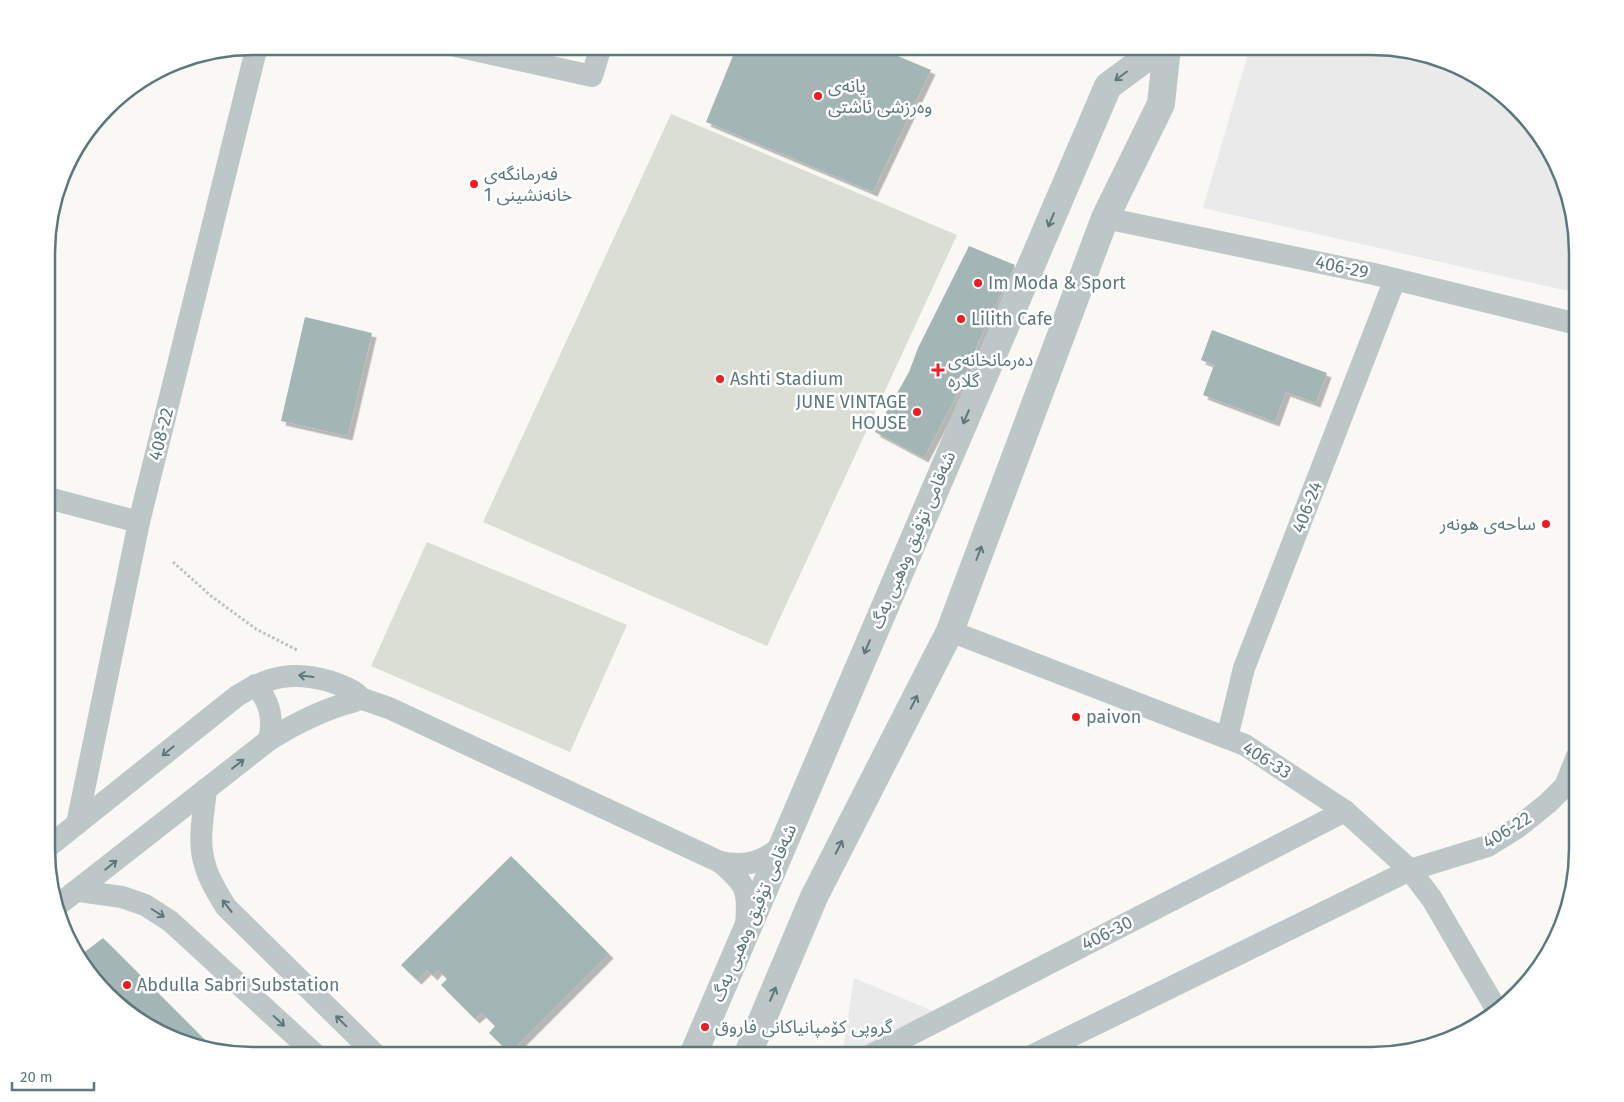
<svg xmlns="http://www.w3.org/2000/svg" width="1624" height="1102" viewBox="0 0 1624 1102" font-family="'Fira Sans','Noto Sans Arabic',sans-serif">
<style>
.built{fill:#e9eae9}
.green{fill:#daded4}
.building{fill:#a4b5b6;filter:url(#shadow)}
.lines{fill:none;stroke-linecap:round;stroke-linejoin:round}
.path{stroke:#bbc0c2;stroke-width:3;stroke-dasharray:2.5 2.5;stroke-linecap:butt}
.minor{stroke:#bec7c8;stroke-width:22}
.tertiary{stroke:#bec7c8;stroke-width:28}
.oneway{stroke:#5c787d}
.poi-dot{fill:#f41a22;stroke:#fff;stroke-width:2}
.labels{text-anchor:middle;stroke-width:5;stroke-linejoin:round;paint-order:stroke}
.poi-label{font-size:18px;fill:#5c787d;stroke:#fff;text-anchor:start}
.street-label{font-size:18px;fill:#5c787d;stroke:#fff}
.rim{fill:none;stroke:#5c787d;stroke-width:2.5}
</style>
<defs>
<filter id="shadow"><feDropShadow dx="4.5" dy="4.5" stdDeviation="0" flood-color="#0004"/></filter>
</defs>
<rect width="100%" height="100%" fill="#f9f8f5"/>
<g class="built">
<polygon points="1250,47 1384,47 1437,57 1496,89 1550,150 1577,240 1577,293 1203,208"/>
<polygon points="854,978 938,1013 849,1056 842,1056"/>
</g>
<g class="green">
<polygon points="671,114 957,235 767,646 483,522"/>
<polygon points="427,542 627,625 570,752 371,666"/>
</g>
<g class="building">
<polygon points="737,46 874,46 931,70 873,192 706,122"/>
<polygon points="969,246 1015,265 980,339 958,393 924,458 875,432 909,372 918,348"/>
<polygon points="305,317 372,333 348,436 281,421"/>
<polygon points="1212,330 1327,373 1316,403 1286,392 1275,422 1203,395 1214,365 1201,360"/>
<polygon points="511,856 609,954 510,1053 489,1033 495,1026 482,1013 475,1019 441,985 447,979 438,970 433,976 427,970 417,980 401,965"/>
<polygon points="103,938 216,1051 187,1045 128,1013 78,957"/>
</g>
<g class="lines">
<polyline class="path" points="173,562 211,596 256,629 297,650"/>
<g class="minor">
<polyline points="456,46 592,76 601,46"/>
<polyline points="1105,218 1374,274 1577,324"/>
<polyline points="48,498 139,522"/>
<polyline points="950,631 1245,745 1345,811 1410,870 1432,899 1495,1007"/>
<path d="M255 685C270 701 274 718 269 740"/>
<path d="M357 697 389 708 720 862C747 867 761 863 782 846"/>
<polyline points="1227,738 1244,668 1395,279"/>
<path d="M206 789C204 813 197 841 205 865 209 880 218 894 226 907L376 1055"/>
<polyline points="77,824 139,522 257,46"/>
<path d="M48 847 237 696C269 676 292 671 329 681 338 684 350 688 357 694L355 701C324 709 296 723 269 740L58 905"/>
<path d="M720 862C747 885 749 890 746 925"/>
<polyline points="79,891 122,897 145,905 170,921 316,1055"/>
<polyline points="869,1056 1345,811"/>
<polyline points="1031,1056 1410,870 1488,846 1517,828 1548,803 1565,786 1577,756"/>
</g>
<g class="tertiary">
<polyline points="693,1055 1108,86 1161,47"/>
<polyline points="747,1056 814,897 950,631 1105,218 1161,104 1167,47"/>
</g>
</g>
<defs><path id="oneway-shaft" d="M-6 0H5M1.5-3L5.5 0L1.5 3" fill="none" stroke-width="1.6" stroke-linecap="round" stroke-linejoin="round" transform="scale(1.25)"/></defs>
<g class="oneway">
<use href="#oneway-shaft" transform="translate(1121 76) rotate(143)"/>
<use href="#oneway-shaft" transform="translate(1051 220) rotate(113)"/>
<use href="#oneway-shaft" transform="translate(966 417) rotate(113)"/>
<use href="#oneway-shaft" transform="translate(979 553) rotate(-69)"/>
<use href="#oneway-shaft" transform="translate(867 647) rotate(113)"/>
<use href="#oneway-shaft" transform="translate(306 676) rotate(-173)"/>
<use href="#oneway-shaft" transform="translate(914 702) rotate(-63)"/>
<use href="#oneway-shaft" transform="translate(168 751) rotate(141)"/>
<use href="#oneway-shaft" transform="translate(238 764) rotate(-38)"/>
<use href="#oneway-shaft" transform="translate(839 847) rotate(-63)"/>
<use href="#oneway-shaft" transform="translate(111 865) rotate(-39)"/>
<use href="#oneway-shaft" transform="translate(227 906) rotate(-128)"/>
<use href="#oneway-shaft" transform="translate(158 913) rotate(32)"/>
<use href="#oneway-shaft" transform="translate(773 994) rotate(-67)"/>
<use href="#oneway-shaft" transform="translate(279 1021) rotate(43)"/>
<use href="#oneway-shaft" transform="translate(341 1021) rotate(-135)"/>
</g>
<g class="poi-dot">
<circle cx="818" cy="96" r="5"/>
<circle cx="474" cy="184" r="5"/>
<circle cx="978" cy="283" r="5"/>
<circle cx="961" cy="319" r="5"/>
<path d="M935.5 362.5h5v5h5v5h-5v5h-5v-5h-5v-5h5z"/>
<circle cx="720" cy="379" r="5"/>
<circle cx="917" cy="412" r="5"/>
<circle cx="1546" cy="524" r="5"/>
<circle cx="1076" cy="717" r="5"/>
<circle cx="127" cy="985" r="5"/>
<circle cx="705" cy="1027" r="5"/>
</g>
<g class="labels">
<g class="poi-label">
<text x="828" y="92">یانەی<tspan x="828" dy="21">وەرزشی ئاشتی</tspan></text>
<text x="484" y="180">فەرمانگەی<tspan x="484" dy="21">خانەنشینی 1</tspan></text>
<text x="988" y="289">Im Moda &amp; Sport</text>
<text x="971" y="325">Lilith Cafe</text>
<text x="948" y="366">دەرمانخانەی<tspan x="948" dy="21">گلارە</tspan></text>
<text x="730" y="385">Ashti Stadium</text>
<text x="907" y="408" text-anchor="end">JUNE VINTAGE<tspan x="907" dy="21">HOUSE</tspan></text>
<text x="1536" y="530" text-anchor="end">ساحەی هونەر</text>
<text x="1086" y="723">paivon</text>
<text x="137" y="991">Abdulla Sabri Substation</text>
<text x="715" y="1033">گروپی کۆمپانیاکانی فاروق</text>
</g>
<g class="street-label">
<text transform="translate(1342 267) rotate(12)" y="6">406-29</text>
<text transform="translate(161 434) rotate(-76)" y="6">408-22</text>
<text transform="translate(1307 507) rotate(-69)" y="6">406-24</text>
<text transform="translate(913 540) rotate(-67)" y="6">شەقامی تۆفیق وەهبی بەگ</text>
<text transform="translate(1267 760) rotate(32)" y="6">406-33</text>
<text transform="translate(1507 830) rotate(-32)" y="6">406-22</text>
<text transform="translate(754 913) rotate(-67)" y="6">شەقامی تۆفیق وەهبی بەگ</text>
<text transform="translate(1107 933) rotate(-27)" y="6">406-30</text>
</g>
</g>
<path d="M0 0H1624V1102H0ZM253 55H1371A198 198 0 0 1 1569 253V849A198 198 0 0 1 1371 1047H253A198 198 0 0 1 55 849V253A198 198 0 0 1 253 55Z" fill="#fff" fill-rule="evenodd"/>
<path class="rim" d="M253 55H1371A198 198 0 0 1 1569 253V849A198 198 0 0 1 1371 1047H253A198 198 0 0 1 55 849V253A198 198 0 0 1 253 55Z"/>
<path d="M12 1082v8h82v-8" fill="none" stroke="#5c787d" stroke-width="2.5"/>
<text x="20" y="1082" font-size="15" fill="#5c787d" stroke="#ffffff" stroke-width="4" paint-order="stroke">20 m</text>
</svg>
